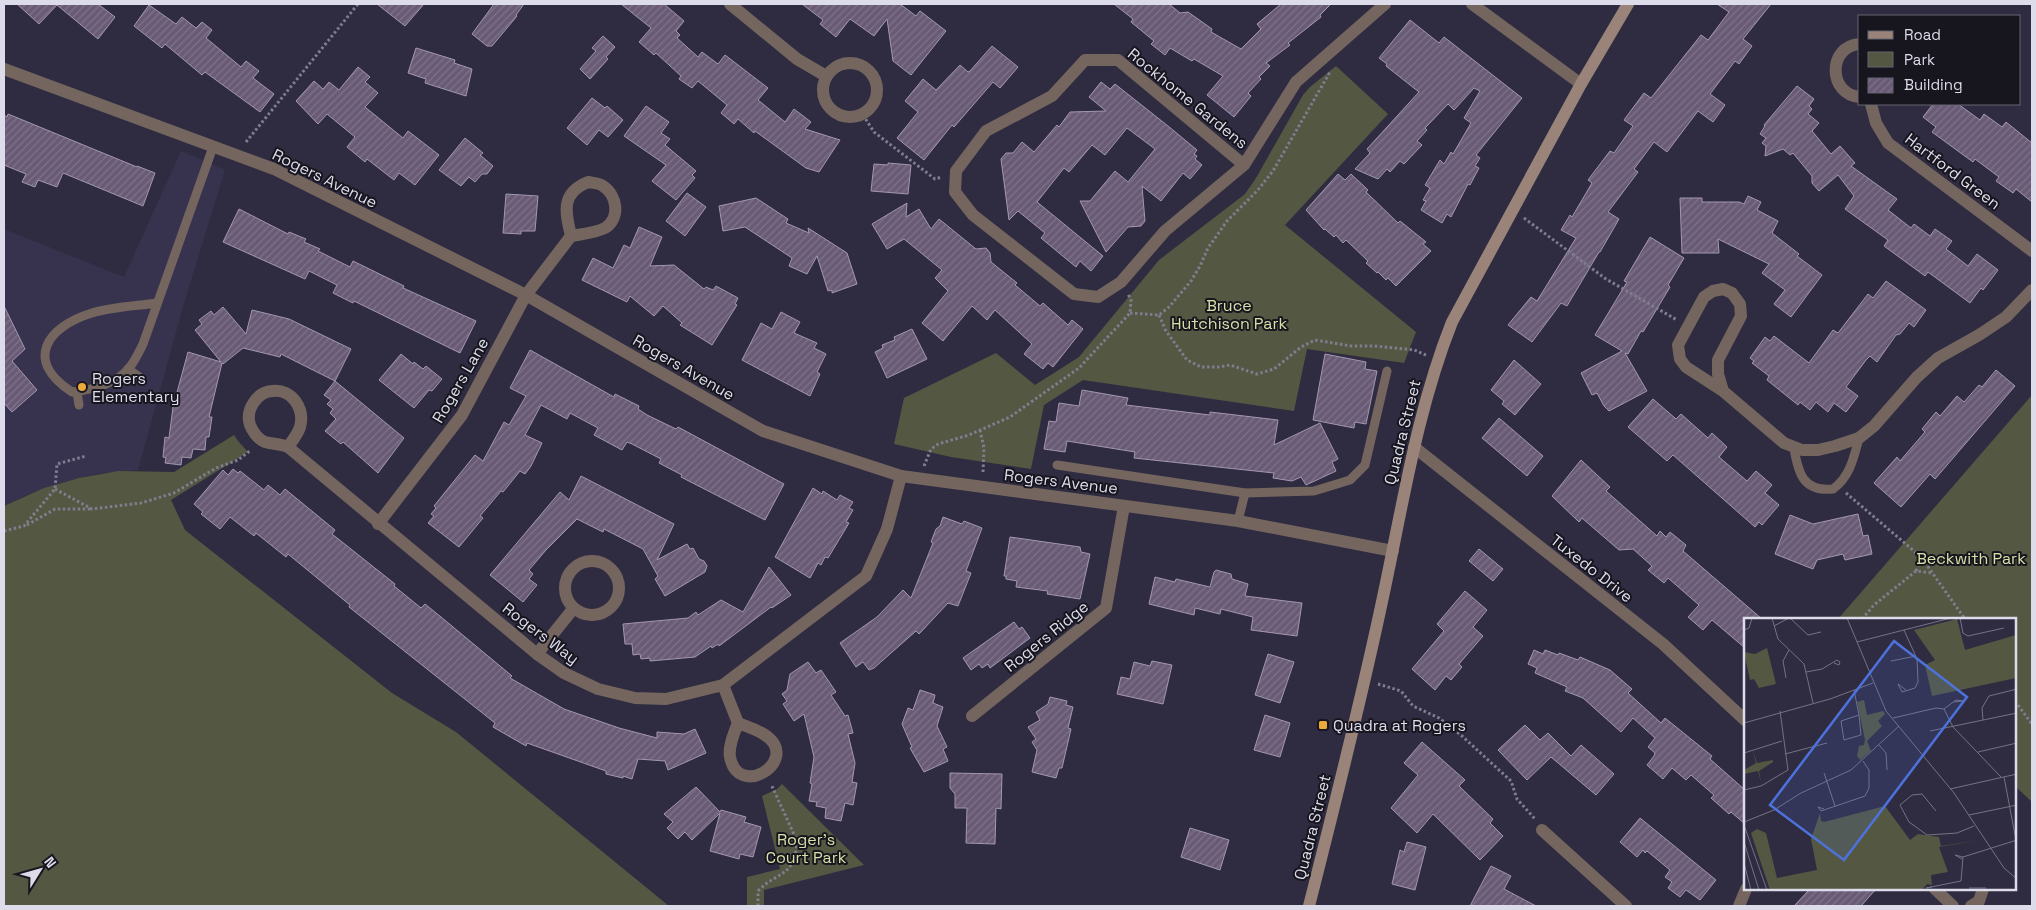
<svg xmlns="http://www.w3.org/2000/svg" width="2036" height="910" viewBox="0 0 2036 910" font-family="'Space Grotesk',sans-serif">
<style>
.built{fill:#37334e}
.park{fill:#545741}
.building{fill:url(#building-hatch);stroke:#a497b0}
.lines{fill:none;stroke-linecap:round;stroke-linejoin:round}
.path{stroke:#7f7d8f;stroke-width:3;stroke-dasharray:2.5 2.5;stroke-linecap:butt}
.service{stroke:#74665f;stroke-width:9}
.minor{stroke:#74665f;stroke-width:12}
.secondary{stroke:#9a847a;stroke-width:12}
.poi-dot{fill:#ebaa39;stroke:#17161f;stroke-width:2}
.labels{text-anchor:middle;stroke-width:4;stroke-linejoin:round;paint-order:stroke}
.street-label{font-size:16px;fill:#dddcea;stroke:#17161f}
.park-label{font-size:16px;fill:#d7e0a7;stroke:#17161f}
.poi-label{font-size:16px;fill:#dddcea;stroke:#17161f;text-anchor:start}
.inset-road{fill:none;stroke:#757285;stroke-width:1}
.view{fill:#4d72dc;fill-opacity:0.15;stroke:#4d72dc;stroke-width:2.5}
.inset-edge{fill:none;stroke:#dddcea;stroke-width:2.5}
</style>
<defs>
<pattern id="building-hatch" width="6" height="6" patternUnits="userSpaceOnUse" patternTransform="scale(1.25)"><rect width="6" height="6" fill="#695b76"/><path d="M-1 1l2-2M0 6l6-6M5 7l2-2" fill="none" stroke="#7e728a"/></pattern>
</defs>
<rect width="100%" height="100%" fill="#2f2c41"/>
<polygon class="built" points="181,151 225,170 184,303 138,470 101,473 63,482 24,496 4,506 4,229 124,277"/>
<g class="park">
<polygon points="1336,66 1388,114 1285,225 1416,332 1404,363 1307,349 1294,411 1083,380 1044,405 1031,469 951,457 894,444 904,398 996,353 1035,385 1079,357 1159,260 1245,194 1256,178 1303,95 1310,87"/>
<polygon points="2032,395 2032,802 2015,786 2015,619 1838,619"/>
<polygon points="234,435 238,441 248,452 171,500 185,530 392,693 456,732 669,906 4,906 4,506 44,488 79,478 118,471 174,472"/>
<polygon points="782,784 864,865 764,890 764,906 747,906 747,877 780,869 762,796 777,789"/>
</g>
<g class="building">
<polygon points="17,4 98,4 115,17 98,39 57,5 39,24"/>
<polygon points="377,4 424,4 405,26"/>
<polygon points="494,4 524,4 516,15 517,16 492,46 487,46 472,34"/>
<polygon points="621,4 664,4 684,21 676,31 680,35 677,38 698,57 702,52 718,64 725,55 768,88 758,100 785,122 794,109 811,122 805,129 840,140 819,172 806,168 755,131 754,133 738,119 734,124 721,113 727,105 698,81 692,88 679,79 681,76 656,53 654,55 639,42 651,28"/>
<polygon points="802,4 900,4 916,16 920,11 946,31 911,75 893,61 887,19 874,36 850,19 836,37 820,24 823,20"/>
<polygon points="1114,4 1169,4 1180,13 1188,12 1212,29 1211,32 1241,49 1261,29 1257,24 1281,4 1331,4 1320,15 1321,17 1288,43 1290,45 1266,63 1270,66 1259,77 1261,79 1248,93 1251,96 1234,117 1207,95 1223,76 1194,59 1192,61 1170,48 1165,55 1151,44 1154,41 1131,22 1133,19"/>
<polygon points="1717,4 1771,4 1743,39 1752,46 1739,64 1735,61 1710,94 1725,105 1713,122 1698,111 1667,152 1654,142 1634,169 1638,172 1608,212 1619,219 1600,252 1599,252 1567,306 1561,303 1532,342 1508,325 1531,297 1537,301 1576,238 1561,230 1570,215 1572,217 1592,183 1588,180 1610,151 1614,153 1633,126 1624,120 1644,93 1651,98 1701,35 1708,40 1729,12"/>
<polygon points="149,5 176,24 182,17 196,28 202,22 212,30 206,38 241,67 246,61 259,71 253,78 274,94 260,112 205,72 202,75 165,44 162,48 134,26"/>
<polygon points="1410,20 1439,43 1444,37 1522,98 1476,155 1480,158 1475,166 1479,168 1470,185 1468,184 1451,217 1447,214 1442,223 1421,210 1426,201 1423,200 1430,188 1425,185 1440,160 1444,164 1451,152 1453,154 1471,123 1464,118 1480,91 1474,88 1454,110 1448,104 1425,128 1427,130 1417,141 1422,145 1404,164 1400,161 1390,172 1387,169 1378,179 1355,169 1370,153 1367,149 1419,92 1386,66 1387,64 1379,58"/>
<polygon points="603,36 615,47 606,57 608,59 590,79 580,69 596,51 592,48"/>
<polygon points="992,46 1018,67 1000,88 993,82 954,127 952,125 924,160 897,138 918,112 905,101 923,79 936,90 960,65 968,72 970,71"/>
<polygon points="416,48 455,60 454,63 472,69 466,96 425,83 426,79 408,73"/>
<polygon points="358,67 370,77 365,82 378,93 365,107 403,138 408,131 439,155 415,185 399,173 394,180 367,159 365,162 347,147 355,137 327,114 318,124 296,101 314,81 323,89 329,82 339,90"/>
<polygon points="1101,82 1110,89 1115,84 1168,126 1197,150 1194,154 1197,156 1195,159 1202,165 1190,179 1183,173 1161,201 1142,186 1145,221 1141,226 1128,227 1106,252 1080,201 1090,201 1115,171 1128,182 1155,149 1127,128 1105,155 1092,145 1069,172 1064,168 1037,202 1103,256 1091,271 1080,261 1076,267 1041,238 1045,233 1018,211 1009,220 1001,159 1006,153 1013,153 1022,142 1034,152 1057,125 1059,127 1070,112 1106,111 1089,97"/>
<polygon points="1797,86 1814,99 1809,106 1812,109 1808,114 1819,123 1812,131 1831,154 1840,146 1855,163 1851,166 1897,199 1888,210 1911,228 1914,224 1930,236 1935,229 1952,241 1946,249 1968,266 1977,254 1998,270 1983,290 1981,288 1970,303 1928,272 1925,276 1884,246 1888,240 1845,209 1854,196 1838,175 1819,191 1812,183 1812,176 1793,153 1790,155 1783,149 1765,156 1766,146 1762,143 1766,138 1760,134 1765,126 1764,125"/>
<polygon points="592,98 605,108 607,106 623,120 608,137 599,130 587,145 567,128"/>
<polygon points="1933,104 1958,104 1980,120 1984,114 2002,127 2006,122 2032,143 2032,202 2016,189 2013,193 1996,181 1999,177 1975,159 1973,162 1932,132 1936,127 1923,117"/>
<polygon points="646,106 669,122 661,133 670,139 665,145 696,171 692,175 695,178 676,200 652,181 666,165 624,136"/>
<polygon points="8,114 137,167 137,166 155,173 143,206 63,173 57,187 38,180 35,187 22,182 26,174 4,165 4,115 7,117"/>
<polygon points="465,138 483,153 480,155 493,166 487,174 482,174 475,182 469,177 461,186 439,170"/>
<polygon points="888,163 911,165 908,194 871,191 874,164 888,165"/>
<polygon points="1338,174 1345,180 1351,174 1368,190 1366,192 1398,223 1400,221 1426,242 1423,244 1431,251 1396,286 1388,278 1386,280 1378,272 1377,273 1366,263 1368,261 1346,240 1343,243 1336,235 1334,237 1325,229 1324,230 1306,210"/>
<polygon points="687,193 706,207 685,236 666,221"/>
<polygon points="506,194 538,196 535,231 521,231 521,234 503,233"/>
<polygon points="1748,196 1761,202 1757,210 1778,221 1772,233 1799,254 1797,256 1822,275 1791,317 1774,304 1785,290 1762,273 1769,264 1718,239 1719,253 1682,253 1680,198 1702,198 1702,202 1739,202 1744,204"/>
<polygon points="756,198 788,219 786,223 809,233 808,228 847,253 857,284 832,293 832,290 828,291 817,256 807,274 789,266 792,258 745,227 723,231 719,206"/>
<polygon points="907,203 906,217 919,209 931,229 939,219 976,249 986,248 990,253 991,262 1017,283 1015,285 1040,306 1043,303 1068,325 1072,320 1083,329 1053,367 1048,363 1043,369 1024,354 1032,344 995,310 987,320 972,306 943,341 922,323 948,291 935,278 942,270 904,239 887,249 872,224"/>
<polygon points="239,209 288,234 289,232 306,239 304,242 320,249 318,251 350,267 353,261 404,286 403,288 476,321 460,353 354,301 353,303 333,293 337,285 309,271 305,279 223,242"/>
<polygon points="639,227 662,237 650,266 674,265 704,289 706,287 713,290 716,286 738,298 735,304 737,305 712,345 680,325 682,323 663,306 654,316 630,296 627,302 582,280 593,258 613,268 624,245 630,248"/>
<polygon points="1650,237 1684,258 1668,285 1670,287 1643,332 1641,331 1628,354 1625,353 1647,391 1609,411 1604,406 1597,393 1592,395 1581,373 1622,351 1595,335 1627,282 1624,281"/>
<polygon points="1886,281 1926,310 1914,327 1909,323 1900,334 1896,335 1877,362 1870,356 1866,360 1846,387 1858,396 1846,412 1834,403 1828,412 1816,402 1810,410 1800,402 1798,405 1767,380 1769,376 1752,363 1754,361 1750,358 1765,337 1770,341 1774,336 1809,363 1833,330 1838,333 1868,294 1873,298"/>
<polygon points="4,306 25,349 12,361 37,390 12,412 4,403"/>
<polygon points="223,307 246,334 252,310 289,319 351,349 335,381 281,354 280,357 243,348 223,364 222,363 209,417 212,417 209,437 206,437 205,450 193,449 191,458 182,457 181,465 165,463 166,458 163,457 165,437 169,438 173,407 188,352 221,362 195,330 202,324 199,320 211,311 214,315"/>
<polygon points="781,312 800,322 794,333 817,343 814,348 826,354 817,372 820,374 810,396 742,360 761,323 772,329"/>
<polygon points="912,329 927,359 887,378 875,352 883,348 882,345 895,340 894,337"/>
<polygon points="530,350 614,397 615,394 639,406 638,409 647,415 676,429 678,427 784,484 765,520 681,477 682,475 659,463 661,459 632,444 627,442 622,450 594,435 598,428 570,413 567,419 541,405 525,435 542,443 531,466 525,474 520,471 503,492 501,491 480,516 483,518 459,547 428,523 434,516 431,514 436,508 434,506 475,455 483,461 504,422 509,425 526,396 510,388"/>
<polygon points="401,354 413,364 414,362 423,369 426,366 442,379 432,391 429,390 414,408 379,380"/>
<polygon points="1325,354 1366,362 1365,369 1377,371 1366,424 1355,422 1354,428 1313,420"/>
<polygon points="1514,360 1541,384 1515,415 1502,404 1504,401 1491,390"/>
<polygon points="1996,370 2015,386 1935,479 1930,474 1901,507 1874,483 1897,457 1900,461 1925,432 1922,429 1936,412 1940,416 1957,396 1964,402 1979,385 1982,387"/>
<polygon points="335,381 404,438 378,473 343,442 341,444 325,431 336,419 330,413 333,409 327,404 331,400 324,395"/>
<polygon points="1082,390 1128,398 1126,405 1210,415 1210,412 1278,420 1274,445 1320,423 1338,459 1332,462 1336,471 1306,485 1301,477 1292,481 1273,478 1274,473 1134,458 1135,452 1067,441 1065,452 1044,449 1049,421 1056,422 1059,403 1079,406"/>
<polygon points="1653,399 1676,419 1681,414 1708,438 1712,433 1727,447 1719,457 1747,481 1756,471 1772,485 1765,493 1779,505 1762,525 1759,522 1755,527 1673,455 1667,461 1628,427"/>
<polygon points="1499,418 1543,456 1527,476 1482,438"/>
<polygon points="1581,460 1610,487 1606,491 1657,536 1660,531 1666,537 1670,532 1686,545 1683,551 1762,619 1745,619 1745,648 1712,620 1703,630 1688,617 1699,605 1668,578 1664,583 1648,570 1652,566 1633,549 1619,550 1582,518 1579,522 1552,496"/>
<polygon points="233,469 238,473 240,471 264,490 268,485 280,495 285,489 335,530 332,534 395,584 394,586 421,608 425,604 441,617 512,676 510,678 564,709 619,728 657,738 657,732 684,734 695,729 706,753 668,770 665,761 638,759 632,779 623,776 623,778 606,774 606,771 527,743 526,746 493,727 495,723 349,607 350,605 288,554 286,557 256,533 254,536 230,517 220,529 201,514 203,512 194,504 223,470 228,475"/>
<polygon points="581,476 674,524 657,560 687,544 690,549 693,548 699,559 704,561 707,566 705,572 665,596 655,579 658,576 643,549 604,529 603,532 577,519 546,550 529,570 533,574 529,579 537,585 523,602 490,575 560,492 569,500"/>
<polygon points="813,488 822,494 823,491 837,500 840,495 853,502 849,508 853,510 846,522 849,523 828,558 825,557 821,565 818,563 810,578 775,557"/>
<polygon points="1858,514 1863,536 1868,535 1872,554 1845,560 1843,554 1817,560 1813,569 1775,554 1790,515 1813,524"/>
<polygon points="943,517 962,524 964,521 982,528 966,571 971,573 958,606 948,603 919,634 916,631 874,668 869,670 863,662 856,667 840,643 877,617 903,590 911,598 933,543 931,542 936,529 940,526"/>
<polygon points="1010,537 1080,547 1081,552 1090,554 1080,599 1047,594 1048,591 1016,587 1017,581 1006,579 1006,576 1004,576"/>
<polygon points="1479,549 1503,569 1493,581 1469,561"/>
<polygon points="769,567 791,595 772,608 771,607 719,646 718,644 712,648 711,646 695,657 650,661 650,658 641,659 640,654 633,655 632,644 625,644 623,624 688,618 696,612 698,615 721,600 743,612"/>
<polygon points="1216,570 1231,574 1232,579 1248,584 1245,596 1302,603 1297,636 1251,630 1253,617 1221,609 1220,614 1195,608 1194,615 1149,604 1155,577 1175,582 1176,579 1210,587 1214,572"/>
<polygon points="1465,591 1487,610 1473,627 1483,636 1459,664 1462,667 1451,680 1446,676 1435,690 1412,669 1444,631 1437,624"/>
<polygon points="1014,622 1019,629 1022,627 1030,638 990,668 988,664 982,668 979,664 971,670 963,658"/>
<polygon points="1534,650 1543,654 1545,650 1558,655 1559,653 1578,660 1580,657 1610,670 1632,689 1628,693 1661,723 1665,718 1712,756 1710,759 1745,790 1745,824 1731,812 1729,814 1711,798 1714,795 1691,775 1686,780 1672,768 1663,779 1647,765 1654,756 1655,753 1648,747 1655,738 1633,718 1621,732 1583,698 1565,691 1567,687 1535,673 1537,668 1528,664"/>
<polygon points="1268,654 1294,662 1280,703 1255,695"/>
<polygon points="1152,661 1172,665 1163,704 1117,694 1121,677 1130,679 1134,662 1150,666"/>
<polygon points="808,662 816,673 821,670 836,692 831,695 845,716 848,715 853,733 848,734 855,763 852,782 857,783 853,805 845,803 841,821 825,818 826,808 816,806 817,802 809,801 812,784 810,783 814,757 804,714 794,721 783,704 787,701 782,694 787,690 790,674"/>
<polygon points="920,690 935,695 933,703 943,707 937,726 947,747 943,749 948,761 924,772 910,748 912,747 902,724 908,708 913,710"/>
<polygon points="1050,697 1067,701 1066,705 1073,707 1068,728 1071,729 1062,768 1059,768 1056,778 1032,772 1037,750 1032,742 1036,739 1028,727 1040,720 1036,712 1048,704"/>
<polygon points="1265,715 1290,723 1280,757 1254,750"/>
<polygon points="1525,725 1540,740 1548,733 1571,756 1581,745 1614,774 1596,795 1551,757 1527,780 1498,750"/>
<polygon points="1422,742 1465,780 1459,786 1493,819 1490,823 1503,836 1480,860 1433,814 1417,833 1391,808 1418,775 1404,763"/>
<polygon points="950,773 1002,774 1001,809 996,808 995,844 966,843 967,808 955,808 955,794 950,788"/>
<polygon points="696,787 720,812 721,810 746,817 744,822 761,827 753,857 740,854 739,859 710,851 720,813 692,840 685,832 678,839 667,828 673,822 664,814"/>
<polygon points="1640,818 1716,880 1700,900 1686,890 1680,897 1668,888 1672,882 1665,877 1670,870 1647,851 1645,853 1643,850 1637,857 1620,842"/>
<polygon points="1190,828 1229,840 1220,870 1181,857"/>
<polygon points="1407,842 1426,847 1415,890 1392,884 1400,850 1404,852"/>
<polygon points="1491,866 1511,876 1504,889 1536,906 1470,906"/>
<polygon points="1810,889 1876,889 1861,906 1794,906"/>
</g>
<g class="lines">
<g class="path">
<polyline points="863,115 874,132 935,179 942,177"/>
<polyline points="246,142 358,4"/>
<polyline points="1524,218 1606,279 1677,320"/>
<polyline points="1130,313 1159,315 1169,307 1191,281 1200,266 1208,248 1227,221 1257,191 1273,171 1330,72"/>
<polyline points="1159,315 1166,331 1187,360 1201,367 1219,367 1230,365 1257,374 1274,369 1301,347 1315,340 1351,346 1374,346 1414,350 1426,355"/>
<polyline points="980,430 984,448 983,472"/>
<polyline points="924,466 931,449 938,444 969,435 1010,417 1079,368 1130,313 1131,300 1128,294"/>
<polyline points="55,489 92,509 141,503 174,493 216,468 238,460 251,450"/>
<polyline points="1846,493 1921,557 1965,619"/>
<polyline points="27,525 55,509 91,509"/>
<polyline points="4,531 24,526 55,489 57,464 86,456"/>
<polyline points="1916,571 1921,558"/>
<polyline points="1862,619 1874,605 1916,571 1932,573"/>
<polyline points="1378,684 1401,691 1413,706 1439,718 1462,736 1511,781 1517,799 1535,819"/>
<polyline points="2015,701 2032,724"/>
<path d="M758 906V891C777 871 795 878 797 841L771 784"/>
</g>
<g class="service">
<path d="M157 303C136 306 112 307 92 313 46 327 24 361 72 392 91 390 116 384 129 368 135 361 139 352 143 344L213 147"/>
<polyline points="128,369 139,377"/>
<polyline points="77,392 79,405"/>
<path d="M1794 448C1798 473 1803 492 1833 489 1850 477 1854 457 1859 438"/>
<polyline points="1057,465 1245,493 1314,491 1350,480 1365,465 1387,371"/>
<polyline points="1238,521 1245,493"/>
</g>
<g class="minor">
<polyline points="730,4 797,59 826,76"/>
<polyline points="1472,4 1581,84"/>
<path d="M1860 44C1827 46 1828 95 1860 97"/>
<circle cx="850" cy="90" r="27"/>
<polyline points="4,69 274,169 526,295 763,431 901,476 1238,521 1393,551"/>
<polyline points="1871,104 1876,123 1888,143 2032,251"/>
<polyline points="1244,165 1118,60 1085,60 1052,96 986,131 956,171 955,192 973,215 1074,294 1098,297 1121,282 1165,231 1244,165 1296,82 1385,4"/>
<path d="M588 182C593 183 599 183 603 186 617 195 621 218 605 228 595 233 582 234 571 236 565 211 561 193 588 182Z"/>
<polyline points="1723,391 1718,374 1718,360 1741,316 1740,304 1732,293 1723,289 1713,291 1704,297 1678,345 1680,359 1686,367 1723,391 1784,443 1802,450 1818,450 1835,446 1859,438 1874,426 1917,377 1938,358 1979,335 2006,317 2032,290"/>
<path d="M288 447C292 441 298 434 300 427 305 409 292 388 272 391 257 392 245 410 250 425 253 432 258 439 265 442 272 444 281 444 288 447L537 654 564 673 598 689 635 698 666 699 723 685 866 576 887 529 901 476"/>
<polyline points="1414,447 1663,644 1745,720"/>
<polyline points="378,524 462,415 526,295 571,236"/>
<circle cx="592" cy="588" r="27"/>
<polyline points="537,654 573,609"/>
<polyline points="723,685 738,723"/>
<polyline points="972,716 1106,608 1124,506"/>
<path d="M738 723C748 727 760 730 769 738 797 763 738 799 730 757 728 747 734 733 738 723Z"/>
<polyline points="1542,830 1626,906"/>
<polyline points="1935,889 1953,906"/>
<polyline points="1739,906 1746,889"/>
<polyline points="1971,906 1979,901 1983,889"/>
</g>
<path class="secondary" d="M1309 906C1335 804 1361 701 1383 597 1403 504 1417 410 1452 322L1581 84 1628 4"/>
</g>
<g class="poi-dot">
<circle cx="82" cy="387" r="5"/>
<rect x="1318" y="720" width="10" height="10" rx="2.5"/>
</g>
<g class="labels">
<g class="street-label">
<text transform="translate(1188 98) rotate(39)" y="6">Rockhome Gardens</text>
<text transform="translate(1953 171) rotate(37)" y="6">Hartford Green</text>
<text transform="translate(325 178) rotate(26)" y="6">Rogers Avenue</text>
<text transform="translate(684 367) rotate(30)" y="6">Rogers Avenue</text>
<text transform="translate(460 380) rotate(-60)" y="6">Rogers Lane</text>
<text transform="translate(1402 432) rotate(-76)" y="6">Quadra Street</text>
<text transform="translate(1061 481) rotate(7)" y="6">Rogers Avenue</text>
<text transform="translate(1592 568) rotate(38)" y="6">Tuxedo Drive</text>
<text transform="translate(541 633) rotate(37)" y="6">Rogers Way</text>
<text transform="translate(1046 636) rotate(-39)" y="6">Rogers Ridge</text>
<text transform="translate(1312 827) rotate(-76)" y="6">Quadra Street</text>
</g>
<g class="park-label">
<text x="1229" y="311">Bruce<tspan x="1229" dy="18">Hutchison Park</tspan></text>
<text x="1971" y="564">Beckwith Park</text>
<text x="806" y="845">Roger's<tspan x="806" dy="18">Court Park</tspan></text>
</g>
<g class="poi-label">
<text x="92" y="384">Rogers<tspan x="92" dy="18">Elementary</tspan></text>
<text x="1333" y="731">Quadra at Rogers</text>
</g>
</g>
<g transform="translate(1744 618)">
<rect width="272" height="272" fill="#2f2c41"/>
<path d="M213 1 221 32 272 17V60L188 78 181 47 191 42 170 12ZM23 30 32 66 15 70 10 61 6 62 0 34 11 36ZM120 82 123 97 139 93 141 96 134 103 138 108 123 123 127 133 116 142 113 138 115 128 120 127 121 122 113 84ZM9 133 13 145 29 142V144L15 153 17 164 14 153 0 156V152L12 145ZM141 188 166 222 174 216 195 219 197 228 236 222 195 229 204 254 187 257 188 267 183 266 178 272H26L7 215 13 211 22 215 33 260 73 252 67 221 76 195 77 203 80 204Z" fill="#545741"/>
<path class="inset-road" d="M28 0 34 21 60 46 69 85M46 0 64 17 77 14M103 0 142 93 210 175 260 250 273 261M216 0 219 15 224 18 260 10M30 8 45 0M0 12 5 10 8 0M160 12 173 41 174 64 171 70 158 74 154 66 162 72M113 24 207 0M147 43 172 38M62 54 78 51 93 42 96 44 95 47 90 45M42 60 39 43 45 32M110 72 115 97 117 117 100 122 97 103 115 97M200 91 212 82 219 83 210 84M149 100 192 90 200 91 209 109 257 159M239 102 238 90 245 78 273 71M0 105 86 81 129 65M186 113 273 95M135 127 142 135 143 152M234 134 273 125M0 135 38 123M41 136 83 125M80 155 91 188M260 159 272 222M206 171 273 156M0 172 17 168 44 152 36 93M80 191 74 189 77 193 121 178 125 170V152L119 143M192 193 178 176 168 177 156 187 165 204 183 217 213 215 230 208M225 197 273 187M0 204 30 192 57 175 107 152 155 108M0 207 23 272M0 224 15 272M218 241 211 237 219 239M0 245 7 272M188 269 182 270 217 263 219 239 273 222M225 270H242"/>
<path class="view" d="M150 23 223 79 100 242 26 187Z"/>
<rect width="272" height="272" class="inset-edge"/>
</g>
<rect width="2036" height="910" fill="none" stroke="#dddcea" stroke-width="10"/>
<rect x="1858" y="15" width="162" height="90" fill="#17161f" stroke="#666570"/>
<rect x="1868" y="31" width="25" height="8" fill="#9a847a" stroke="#666570"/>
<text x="1904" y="40" font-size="15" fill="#dddcea">Road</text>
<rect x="1868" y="52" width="25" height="15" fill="#545741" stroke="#666570"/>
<text x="1904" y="65" font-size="15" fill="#dddcea">Park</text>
<rect x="1868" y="78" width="25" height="15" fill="url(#building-hatch)" stroke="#666570"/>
<text x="1904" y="90" font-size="15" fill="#dddcea">Building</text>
<g transform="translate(40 870) rotate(53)" stroke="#17161f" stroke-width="4" paint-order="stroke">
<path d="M0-4L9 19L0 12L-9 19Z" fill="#dddcea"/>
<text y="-8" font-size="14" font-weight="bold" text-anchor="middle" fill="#dddcea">N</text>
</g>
</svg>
